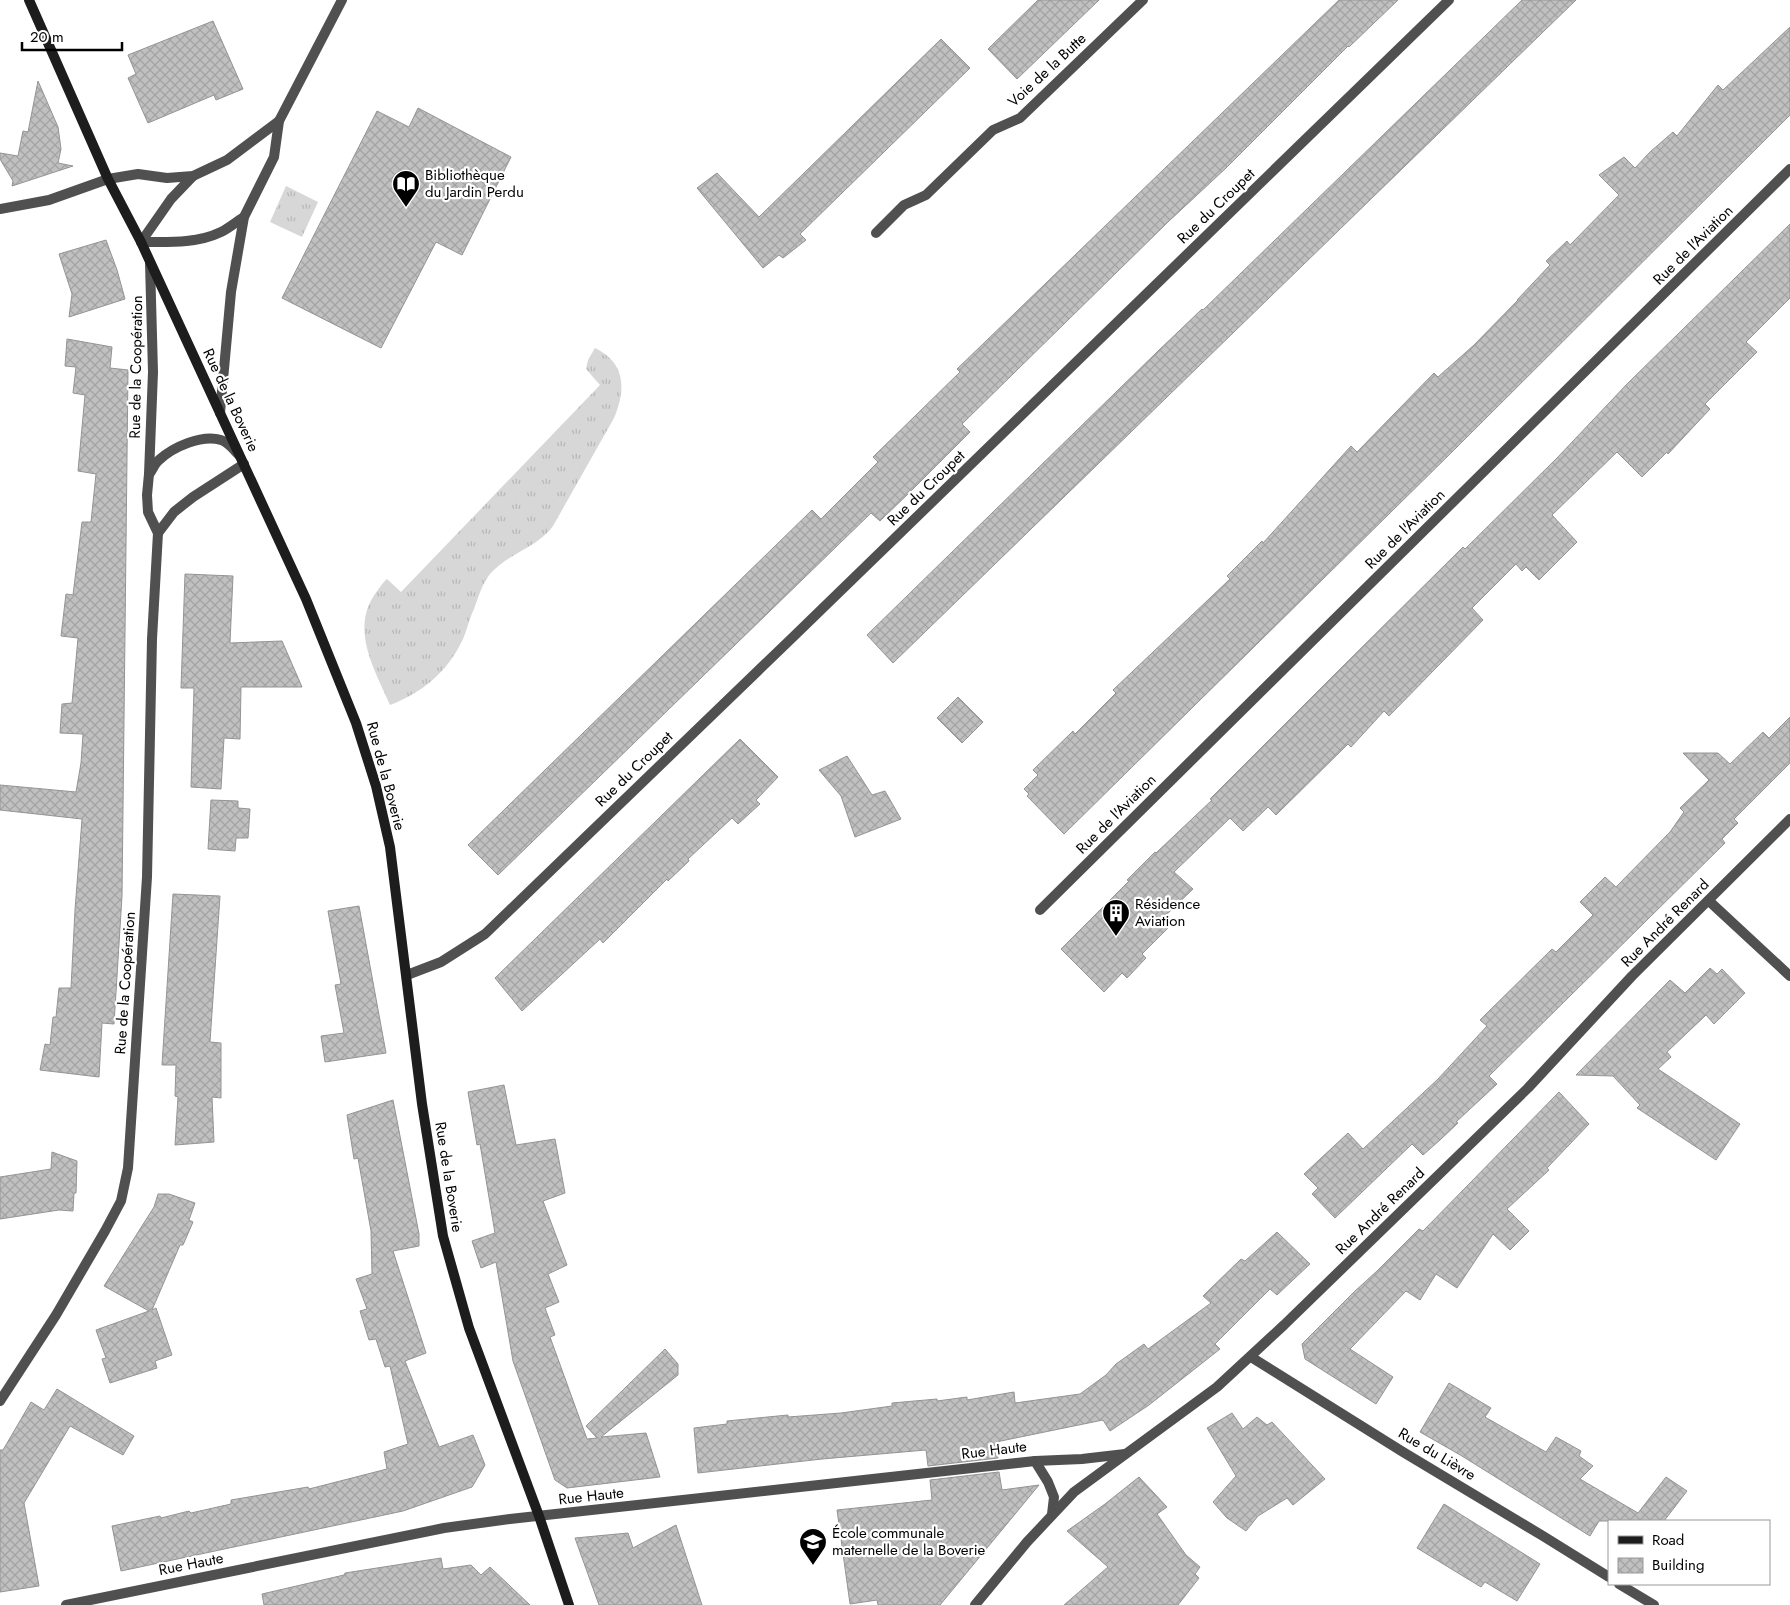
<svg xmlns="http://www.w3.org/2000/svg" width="1790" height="1605" viewBox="0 0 1790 1605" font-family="Jost,sans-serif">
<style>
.grass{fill:url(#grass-tufts)}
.building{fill:url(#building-cross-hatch);stroke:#949494}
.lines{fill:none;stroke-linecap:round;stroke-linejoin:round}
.street{stroke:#505050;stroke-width:10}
.secondary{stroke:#1d1d1d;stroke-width:10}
.labels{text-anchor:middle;stroke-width:4.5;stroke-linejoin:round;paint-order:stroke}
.street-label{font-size:15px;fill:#000;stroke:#fff}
.poi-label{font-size:15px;fill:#000;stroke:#fff;text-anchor:start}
</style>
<defs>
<pattern id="grass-tufts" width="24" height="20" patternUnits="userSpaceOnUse" patternTransform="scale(1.25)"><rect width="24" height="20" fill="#d7d7d7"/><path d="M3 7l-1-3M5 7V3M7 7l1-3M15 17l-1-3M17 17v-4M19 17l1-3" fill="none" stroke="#b7b7b7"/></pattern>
<pattern id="building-cross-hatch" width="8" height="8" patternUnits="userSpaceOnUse" patternTransform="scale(1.25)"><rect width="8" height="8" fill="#c0c0c0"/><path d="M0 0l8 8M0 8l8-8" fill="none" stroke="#a3a3a3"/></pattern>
</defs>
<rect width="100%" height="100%" fill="#fff"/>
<g class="grass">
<polygon points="286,186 318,202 302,237 270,222"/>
<path d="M595 348C626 363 626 390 614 418L553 526C538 547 507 554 490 574 482 584 478 598 474 609 469 619 467 631 462 641 447 672 422 693 390 705 375 670 350 630 375 594 379 589 382 583 387 579L401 592 600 385 586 369 588 360Z"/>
</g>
<g class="building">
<polygon points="1038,0 1099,0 1017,79 988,49"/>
<polygon points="1339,0 1398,0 1349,47 1348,46 1226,168 1168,222 962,424 970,432 908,494 880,521 871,513 498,875 468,845 812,510 821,519 878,462 873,457 960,372 957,369"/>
<polygon points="1522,0 1576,0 893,663 867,635 1157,352 1202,309 1203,310"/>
<polygon points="213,21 243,89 216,100 214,95 148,123 128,78 136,74 128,55"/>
<polygon points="1790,27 1790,115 1454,450 1064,834 1027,796 1029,794 1024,789 1038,775 1033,770 1073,731 1075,734 1116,693 1113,690 1230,579 1227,576 1262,541 1263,543 1351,446 1357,452 1434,373 1438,377 1474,345 1518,300 1517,300 1550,265 1546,261 1567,241 1570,245 1619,195 1599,175 1624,157 1635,168 1650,152 1673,132 1677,136 1718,85 1723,90"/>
<polygon points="941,39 970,68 800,234 806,240 783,258 779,255 763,268 697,188 717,173 759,217"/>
<polygon points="38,81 58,127 61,149 58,163 73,166 12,186 13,181 0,159 0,153 18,156 23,131 28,132"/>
<polygon points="418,108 511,157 462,255 436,242 381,348 282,298 377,111 409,127"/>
<polygon points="1790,224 1790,298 1746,342 1757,352 1705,404 1710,409 1668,454 1667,452 1642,477 1617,452 1552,515 1577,542 1539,580 1526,567 1522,571 1516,564 1472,608 1483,620 1389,716 1384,711 1351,747 1348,744 1276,815 1268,807 1243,831 1230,818 1174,872 1193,889 1163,918 1170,926 1142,954 1146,958 1127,978 1122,973 1104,992 1061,949 1129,881 1127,880 1155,852 1156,853 1212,800 1210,799 1331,678 1463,547 1465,549 1557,458 1627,384"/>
<polygon points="106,240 117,270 125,299 69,317 72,294 59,254"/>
<polygon points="67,339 112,347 110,368 128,370 122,896 114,1024 102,1023 99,1077 40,1070 45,1044 50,1045 53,1017 56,1017 59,988 71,988 75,910 82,819 0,810 0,785 76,792 81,763 83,734 60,733 62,704 72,703 78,638 61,636 66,594 73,595 82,522 91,522 96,474 78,471 85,395 73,393 76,367 65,366"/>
<polygon points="185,574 233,576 230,643 282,641 302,687 241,687 240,739 224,738 221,789 191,787 194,688 181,688"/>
<polygon points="958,697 983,722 962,743 937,718"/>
<polygon points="1790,717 1790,763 1734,819 1738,823 1722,839 1725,843 1489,1076 1497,1084 1456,1122 1458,1123 1440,1140 1423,1155 1412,1144 1335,1218 1312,1194 1318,1188 1304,1174 1348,1133 1363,1149 1438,1079 1487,1026 1480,1020 1552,949 1556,952 1593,915 1580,902 1605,877 1616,887 1670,832 1684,812 1680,808 1709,780 1683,753 1718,753 1730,764 1763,732 1769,738"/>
<polygon points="740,739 778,777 756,800 760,804 738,824 732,818 688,859 689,861 668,881 667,879 603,943 600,939 522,1011 495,978"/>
<polygon points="847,756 872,795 885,791 901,819 855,837 841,796 819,770"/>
<polygon points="211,800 238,801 238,808 250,809 248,838 236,838 235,851 208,849"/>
<polygon points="173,894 220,896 210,1042 221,1043 221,1098 212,1097 214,1142 175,1145 178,1097 175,1096 176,1065 162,1065"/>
<polygon points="359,906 386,1053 325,1062 321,1036 344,1033 335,985 341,984 328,911"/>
<polygon points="1710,968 1717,974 1722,969 1745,993 1714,1024 1706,1015 1667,1052 1671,1057 1658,1069 1740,1124 1716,1160 1637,1108 1640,1105 1613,1076 1576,1075 1670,980 1685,993"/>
<polygon points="504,1085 516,1145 555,1139 565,1193 543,1201 567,1265 548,1274 559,1302 545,1308 555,1335 550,1337 587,1439 597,1438 586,1426 665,1349 678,1364 678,1375 601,1437 646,1433 660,1477 567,1488 555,1480 513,1361 496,1262 481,1268 472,1241 495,1233 480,1144 477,1145 468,1092"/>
<polygon points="1559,1092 1589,1124 1547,1168 1549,1170 1507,1209 1529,1231 1510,1250 1493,1234 1457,1288 1436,1274 1420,1300 1406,1291 1350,1349 1393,1377 1376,1404 1305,1359 1302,1344 1355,1291 1377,1271 1419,1229 1423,1231"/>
<polygon points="393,1100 419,1234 419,1246 393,1251 426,1353 405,1361 439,1447 473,1435 485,1465 472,1487 403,1511 121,1571 112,1526 160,1516 161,1518 189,1511 191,1513 231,1504 231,1500 308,1487 309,1489 387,1469 384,1452 408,1444 390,1366 385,1367 376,1339 369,1340 360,1311 367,1309 356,1279 372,1274 371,1231 358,1158 354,1159 347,1115"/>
<polygon points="52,1152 77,1161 76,1193 74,1193 73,1211 59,1210 0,1219 0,1177 51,1169"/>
<polygon points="158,1194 169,1194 195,1203 189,1220 193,1222 183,1245 180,1245 152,1310 156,1308 172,1355 155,1361 157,1368 110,1383 102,1359 106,1358 96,1330 149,1311 104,1286 154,1207"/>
<polygon points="1277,1232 1310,1264 1277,1295 1270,1289 1215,1344 1220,1349 1149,1405 1110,1431 1103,1420 996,1442 998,1458 928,1466 926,1450 822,1459 698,1473 694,1428 727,1424 727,1421 788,1415 788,1417 841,1413 892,1406 892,1403 937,1399 937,1401 967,1397 967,1400 1014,1392 1015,1403 1080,1394 1106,1375 1116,1364 1144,1344 1148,1349 1211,1303 1203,1296 1241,1259 1245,1261"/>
<polygon points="1449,1383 1491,1408 1485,1417 1546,1452 1556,1437 1581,1451 1579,1456 1593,1466 1580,1479 1638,1513 1666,1477 1687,1491 1664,1521 1599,1521 1590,1536 1462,1456 1420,1432"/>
<polygon points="57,1389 134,1436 123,1455 70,1426 24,1503 39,1586 0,1592 0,1450 3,1450 31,1402 44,1410"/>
<polygon points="1232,1413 1243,1429 1257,1417 1267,1425 1272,1422 1325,1479 1293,1505 1287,1498 1258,1516 1246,1531 1227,1518 1213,1502 1236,1476 1207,1428"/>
<polygon points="999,1472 1002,1490 1039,1485 940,1605 878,1605 877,1600 850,1604 837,1510 932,1500 930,1480"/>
<polygon points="1139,1477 1167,1507 1157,1514 1186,1555 1200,1567 1195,1574 1199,1578 1178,1605 1064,1605 1108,1567 1067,1531 1105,1504"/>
<polygon points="1444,1504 1540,1564 1517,1601 1485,1582 1481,1587 1417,1548"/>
<polygon points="676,1525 702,1605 599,1605 575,1538 628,1533 633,1548"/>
<polygon points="441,1558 443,1569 471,1565 481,1575 490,1567 530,1605 264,1605 262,1594 344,1575 345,1573"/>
</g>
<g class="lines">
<g class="street">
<polyline points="0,209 49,200 108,179 138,174 167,178 193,176 227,160 279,121"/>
<polyline points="876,233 904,205 926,195 993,130 1020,118 1143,0"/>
<path d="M141 242C167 242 196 244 221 232 229 228 236 222 244 217"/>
<polyline points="141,242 171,199 193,176"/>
<polyline points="220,413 231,292 244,217 274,157 279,121 342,0"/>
<path d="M150 473C153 469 155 463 159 460 173 447 202 434 221 440 228 442 234 450 239 455"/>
<polyline points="158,533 174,512 193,497 244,464"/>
<polyline points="1709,901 1790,976"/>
<polyline points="1040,910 1790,169"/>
<polyline points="407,975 441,962 485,934 792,638 1449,0"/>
<polyline points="1251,1357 1403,1452 1543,1536 1609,1577"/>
<polyline points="0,1401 56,1315 105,1231 121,1201 128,1168 147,877 152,639 158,533 148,512 147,495 149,474 153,372 150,263"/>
<polyline points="1035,1461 1048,1482 1054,1497 1052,1514"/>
<polyline points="1619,1584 1654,1605"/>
<polyline points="66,1605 444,1528 510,1519 1035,1461 1082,1459 1125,1454"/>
<polyline points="975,1605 1027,1542 1074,1492 1217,1387 1284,1325 1528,1088 1632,976 1790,819"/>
</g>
<polyline class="secondary" points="29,0 108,179 141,242 306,599 356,723 376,786 390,847 422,1104 443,1236 469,1328 539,1516 569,1605"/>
</g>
<defs>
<symbol id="library-pin" viewBox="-11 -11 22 30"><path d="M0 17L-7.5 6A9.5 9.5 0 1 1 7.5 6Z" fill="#000" stroke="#fff"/><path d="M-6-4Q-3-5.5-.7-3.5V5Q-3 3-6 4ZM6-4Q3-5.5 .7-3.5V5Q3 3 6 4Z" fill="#fff"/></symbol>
<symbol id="building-pin" viewBox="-11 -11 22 30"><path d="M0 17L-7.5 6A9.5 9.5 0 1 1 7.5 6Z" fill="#000" stroke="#fff"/><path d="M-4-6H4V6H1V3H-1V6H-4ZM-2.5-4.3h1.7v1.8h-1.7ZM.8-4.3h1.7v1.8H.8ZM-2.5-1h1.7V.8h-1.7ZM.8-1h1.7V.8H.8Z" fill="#fff"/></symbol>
<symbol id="school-pin" viewBox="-11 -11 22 30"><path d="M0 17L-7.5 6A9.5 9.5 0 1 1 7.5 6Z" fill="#000" stroke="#fff"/><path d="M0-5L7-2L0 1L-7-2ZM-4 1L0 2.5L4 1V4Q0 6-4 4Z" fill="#fff"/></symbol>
</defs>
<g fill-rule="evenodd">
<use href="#library-pin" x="390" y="168" width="32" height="43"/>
<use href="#building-pin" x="1100" y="897" width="32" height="43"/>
<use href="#school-pin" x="797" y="1526" width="32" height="43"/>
</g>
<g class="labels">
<g class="street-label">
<text transform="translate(1047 70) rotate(-43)" y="5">Voie de la Butte</text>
<text transform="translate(1216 206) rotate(-44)" y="5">Rue du Croupet</text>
<text transform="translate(1693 245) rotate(-45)" y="5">Rue de l'Aviation</text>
<text transform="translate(136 367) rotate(-89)" y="5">Rue de la Coopération</text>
<text transform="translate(231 400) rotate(65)" y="5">Rue de la Boverie</text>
<text transform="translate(926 488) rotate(-44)" y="5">Rue du Croupet</text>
<text transform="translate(1405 529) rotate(-45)" y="5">Rue de l'Aviation</text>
<text transform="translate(634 769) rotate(-44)" y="5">Rue du Croupet</text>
<text transform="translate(386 776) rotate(75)" y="5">Rue de la Boverie</text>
<text transform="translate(1116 814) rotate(-45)" y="5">Rue de l'Aviation</text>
<text transform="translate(1665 923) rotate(-45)" y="5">Rue André Renard</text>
<text transform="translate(125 983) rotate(-86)" y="5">Rue de la Coopération</text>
<text transform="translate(449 1177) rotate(81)" y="5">Rue de la Boverie</text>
<text transform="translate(1380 1211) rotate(-44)" y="5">Rue André Renard</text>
<text transform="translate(994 1450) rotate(-7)" y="5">Rue Haute</text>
<text transform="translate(1437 1454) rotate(31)" y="5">Rue du Lièvre</text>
<text transform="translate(591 1496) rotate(-6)" y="5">Rue Haute</text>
<text transform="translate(191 1564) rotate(-11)" y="5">Rue Haute</text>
</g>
<g class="poi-label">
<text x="425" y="180">Bibliothèque<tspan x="425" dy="17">du Jardin Perdu</tspan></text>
<text x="1135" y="909">Résidence<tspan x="1135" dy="17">Aviation</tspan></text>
<text x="832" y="1538">École communale<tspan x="832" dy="17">maternelle de la Boverie</tspan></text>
</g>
</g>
<rect x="1608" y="1520" width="162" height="65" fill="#ffffff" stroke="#999999"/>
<rect x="1618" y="1536" width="25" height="8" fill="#1d1d1d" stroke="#999999"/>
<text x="1652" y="1545" font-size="15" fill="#000000">Road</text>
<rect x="1618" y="1558" width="25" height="15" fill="url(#building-cross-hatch)" stroke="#999999"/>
<text x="1652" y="1570" font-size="15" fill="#000000">Building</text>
<path d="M22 42v8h100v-8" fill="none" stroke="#000000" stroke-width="2.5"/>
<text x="30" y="42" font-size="15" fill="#000000" stroke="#ffffff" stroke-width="4" paint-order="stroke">20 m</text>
</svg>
